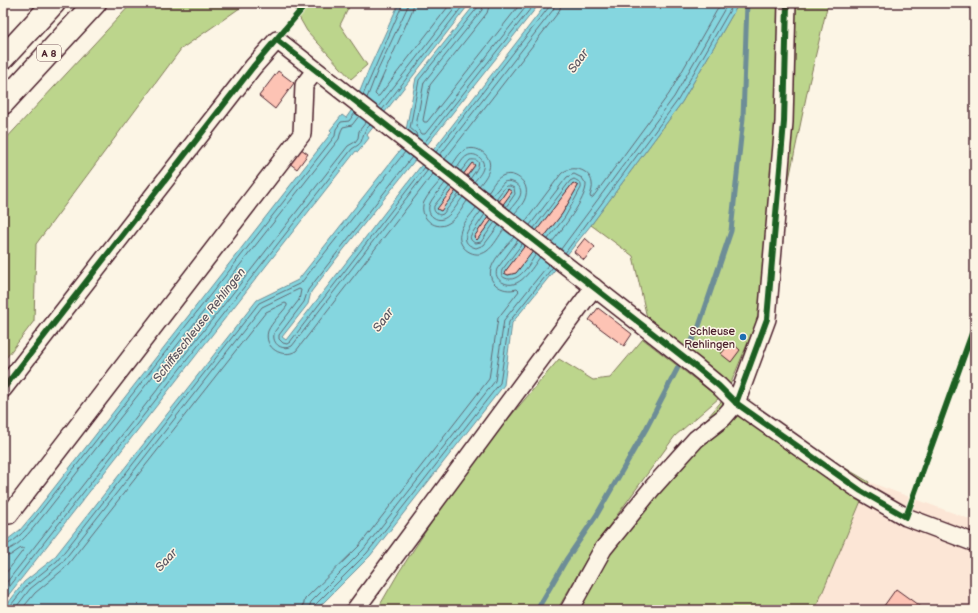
<svg xmlns="http://www.w3.org/2000/svg" width="978" height="613" viewBox="0 0 978 613" font-family="'Balsamiq Sans',sans-serif">
<style>
.built{fill:#fce6d6}
.green{fill:#bcd58c;stroke:#837a5c}
.water{fill:#85d6df;stroke:#6d8d97;fill-rule:evenodd}
.lines{fill:none;stroke-linecap:round;stroke-linejoin:round}
.shore{stroke:#626873;stroke-width:1}
.stream{stroke:#6d8d97;stroke-width:5}
.building{fill:#fdc3b4;stroke:#4a1f2b}
.minor-casing{stroke:#4a1f2b;stroke-width:20}
.highway-casing{stroke:#4a1f2b;stroke-width:25}
.minor{stroke:#fcf5e5;stroke-width:17}
.highway{stroke:#fcf5e5;stroke-width:22}
.cycleway-casing{stroke:#fcf5e5;stroke-width:8}
.cycleway{stroke:#1b5e20;stroke-width:6}
.poi-dot{fill:#1f6fb2;stroke:#fcf5e5;stroke-width:1.5}
.labels{text-anchor:middle;stroke-width:3;stroke-linejoin:round;paint-order:stroke}
.shield{fill:#fcf5e5;stroke:#7f5f63;stroke-width:1}
.shield-label{font-size:10px;font-weight:bold;fill:#4a1f2b}
.poi-label{font-size:11px;fill:#4a1f2b;stroke:#fcf5e5;text-anchor:end}
.water-label{font-size:12px;font-style:italic;fill:#5c5661;stroke:#fcf5e5}
</style>
<rect width="100%" height="100%" fill="#fcf5e5"/>
<filter id="ink" filterUnits="userSpaceOnUse"><feTurbulence type="fractalNoise" baseFrequency=".025" numOctaves="2"/><feDisplacementMap in="SourceGraphic" scale="8" xChannelSelector="R" yChannelSelector="G"/><feConvolveMatrix kernelMatrix="1 2 1 2 8 2 1 2 1" color-interpolation-filters="sRGB"/></filter>
<g filter="url(#ink)">
<polygon class="built" points="869,482 975,521 975,610 815,610"/>
<g class="green">
<polygon points="132,3 247,3 181,49 36,244 34,321 3,362 3,142"/>
<polygon points="291,3 351,3 340,25 367,65 351,79 307,31"/>
<polygon points="739,3 828,3 809,83 762,309 725,397 869,482 815,610 571,610 602,543 725,397 652,340 633,256 591,225 682,102"/>
<polygon points="643,339 719,398 675,436 593,548 557,610 377,610 399,572 469,465 559,359 593,380 610,378"/>
</g>
<g class="water">
<polygon points="399,3 470,3 367,135 369,138 358,152 356,151 3,602 3,543 20,530 36,511 332,132 330,130 342,115 346,118 353,108 369,69"/>
<path d="M476 3H540L333 263 311 292 308 304 282 337 286 340 547 3H739L682 102 591 225 512 323 504 385 370 556 316 610H3L24 582 53 559 257 300 298 280 397 154 413 136 406 130 416 78ZM472 163 475 166 440 211 438 209ZM573 183 578 186 562 214 516 273 508 275 505 273ZM508 189 512 192 477 240 474 237Z"/>
</g>
<g class="lines">
<g class="shore">
<polyline points="414,3 412,11 375,94 377,96 379,96 451,3"/>
<polyline points="484,3 482,10 424,82 416,126 422,134 425,134 529,3"/>
<polyline points="490,3 487,13 430,85 423,120 424,122 427,122 521,3"/>
<polyline points="363,95 403,3"/>
<polyline points="367,98 377,72 407,8 408,3"/>
<polyline points="378,107 459,3"/>
<polyline points="382,110 465,3"/>
<polyline points="417,137 416,133 410,128 419,80 478,7 479,3"/>
<polyline points="424,143 535,3"/>
<polyline points="436,152 549,7 550,3"/>
<polyline points="440,155 553,10 555,3"/>
<polyline points="412,157 308,290 304,302 279,335 279,339 283,343 287,344 290,342 425,167"/>
<polyline points="445,159 557,14 560,9 561,3"/>
<path d="M452 165C456 160 459 153 465 150 477 144 493 156 489 169 488 175 483 181 479 186"/>
<path d="M457 168C460 164 463 158 467 156 475 151 486 160 483 168 482 173 477 178 474 182"/>
<path d="M461 171 470 160C487 158 474 173 470 179"/>
<path d="M441 180C435 187 428 194 424 202 418 216 434 231 447 224 456 220 462 208 467 201"/>
<path d="M445 183C441 190 431 198 429 206 428 211 430 215 433 217 446 227 456 205 463 197"/>
<path d="M449 187 434 206C433 211 436 214 440 215L443 214 459 194"/>
<path d="M488 192C492 187 495 179 502 176 514 170 529 182 526 195 525 202 519 208 515 213"/>
<path d="M492 196 504 182C512 179 524 186 520 196 518 201 513 205 510 210"/>
<polyline points="496,199 506,186 510,186 514,188 515,194 506,207"/>
<path d="M476 208C471 215 461 225 460 234 457 248 475 260 487 251 494 246 499 236 504 229"/>
<path d="M481 211C474 222 453 242 476 248L484 245 499 225"/>
<path d="M485 214 471 235C469 239 472 242 476 243L481 242 495 222"/>
<path d="M525 222 561 174C571 164 590 169 592 183 593 188 591 192 590 196L591 198 593 197 669 94 721 3"/>
<path d="M530 225 567 177 574 174 582 178 586 184C587 198 561 231 552 242"/>
<path d="M534 228 570 181 574 179C578 181 582 183 581 188L565 217 548 239"/>
<path d="M518 240 497 269C495 274 497 279 502 282 519 292 532 268 540 257"/>
<path d="M522 244 502 270C501 274 501 276 505 278 519 284 530 263 536 254"/>
<polyline points="561,249 674,97 728,3"/>
<polyline points="565,253 678,100 734,3"/>
<path d="M3 546C15 544 31 523 39 513L335 136 336 129 341 122 349 121 355 113"/>
<path d="M3 551C17 550 34 527 43 516L339 139 341 131 343 127 352 125 359 116"/>
<polyline points="3,557 11,555 21,548 24,549 3,577"/>
<polyline points="3,587 348,146 355,142 358,138 359,131 366,122"/>
<path d="M3 595 352 149C363 142 360 144 364 133 365 130 368 127 370 125"/>
<polyline points="7,610 27,585 57,561 259,303 301,283 405,152"/>
<path d="M14 610 30 589 61 564 262 307 299 289 301 290 299 300 275 331C270 342 281 352 292 346L428 170"/>
<path d="M21 610 35 593 65 568 266 312 285 303 287 304V306C281 314 272 322 268 331 263 348 283 359 296 351L433 174"/>
<path d="M302 610 305 599 359 546 489 379 498 318 519 291 517 289C509 291 502 290 496 285 479 271 505 248 514 237"/>
<polyline points="308,610 311,602 363,550 495,381 504,320 549,264"/>
<polyline points="313,610 314,606 367,553 500,383 509,322 553,267"/>
</g>
<polyline class="stream" points="537,610 566,560 596,516 646,429 698,329 731,231 743,118 747,3"/>
</g>
<g class="building">
<polygon points="278,71 294,83 275,109 259,96"/>
<polygon points="290,141 308,154 297,169 280,156"/>
<polygon points="472,163 475,165 441,211 437,209"/>
<polygon points="573,183 578,186 562,214 516,273 508,275 504,273"/>
<polygon points="508,189 512,192 477,240 474,237"/>
<polygon points="585,238 595,247 584,260 574,252"/>
<polygon points="598,308 632,334 624,346 589,320"/>
<polygon points="731,342 740,350 731,362 721,354"/>
<polygon points="896,589 925,610 881,610"/>
</g>
<g class="lines">
<defs>
<g id="minor">
<polyline points="3,389 253,67 277,40 696,367 719,386 736,403 861,491 906,517 975,543"/>
<polyline points="3,510 9,515 302,134 304,85 315,71"/>
<polyline points="355,610 594,287"/>
<polyline points="569,610 603,549 653,487 696,439 723,418 736,403 767,319 784,122 787,3"/>
</g>
<g id="highway">
<polyline points="3,58 54,3"/>
<polyline points="3,103 95,3"/>
</g>
</defs>
<use href="#minor" class="minor-casing"/>
<use href="#highway" class="highway-casing"/>
<use href="#minor" class="minor"/>
<use href="#highway" class="highway"/>
<defs>
<g id="cycleway">
<polyline points="277,40 696,367 719,386 736,403 861,491 906,517 975,325"/>
<polyline points="3,389 253,67 307,3"/>
<polyline points="736,403 767,319 784,122 787,3"/>
</g>
</defs>
<use href="#cycleway" class="cycleway-casing"/>
<use href="#cycleway" class="cycleway"/>
</g>
</g>
<circle class="poi-dot" cx="743" cy="337" r="4"/>
<g class="labels">
<rect class="shield" x="37" y="45" width="24" height="16" rx="3"/>
<g class="shield-label">
<text x="49" y="57">A 8</text>
</g>
<g class="poi-label">
<text x="735" y="335">Schleuse<tspan x="735" dy="13">Rehlingen</tspan></text>
</g>
<g class="water-label">
<text transform="translate(578 61) rotate(-54)" y="4">Saar</text>
<text transform="translate(383 320) rotate(-53)" y="4">Saar</text>
<text transform="translate(199 325) rotate(-52)" y="4">Schiffsschleuse Rehlingen</text>
<text transform="translate(166 560) rotate(-47)" y="4">Saar</text>
</g>
</g>
<rect width="978" height="613" fill="none" stroke="#fcf5e5" stroke-width="16"/>
<rect x="8" y="8" width="962" height="597" fill="none" stroke="#4a1f2b" stroke-width="1.5" filter="url(#ink)"/>
</svg>
